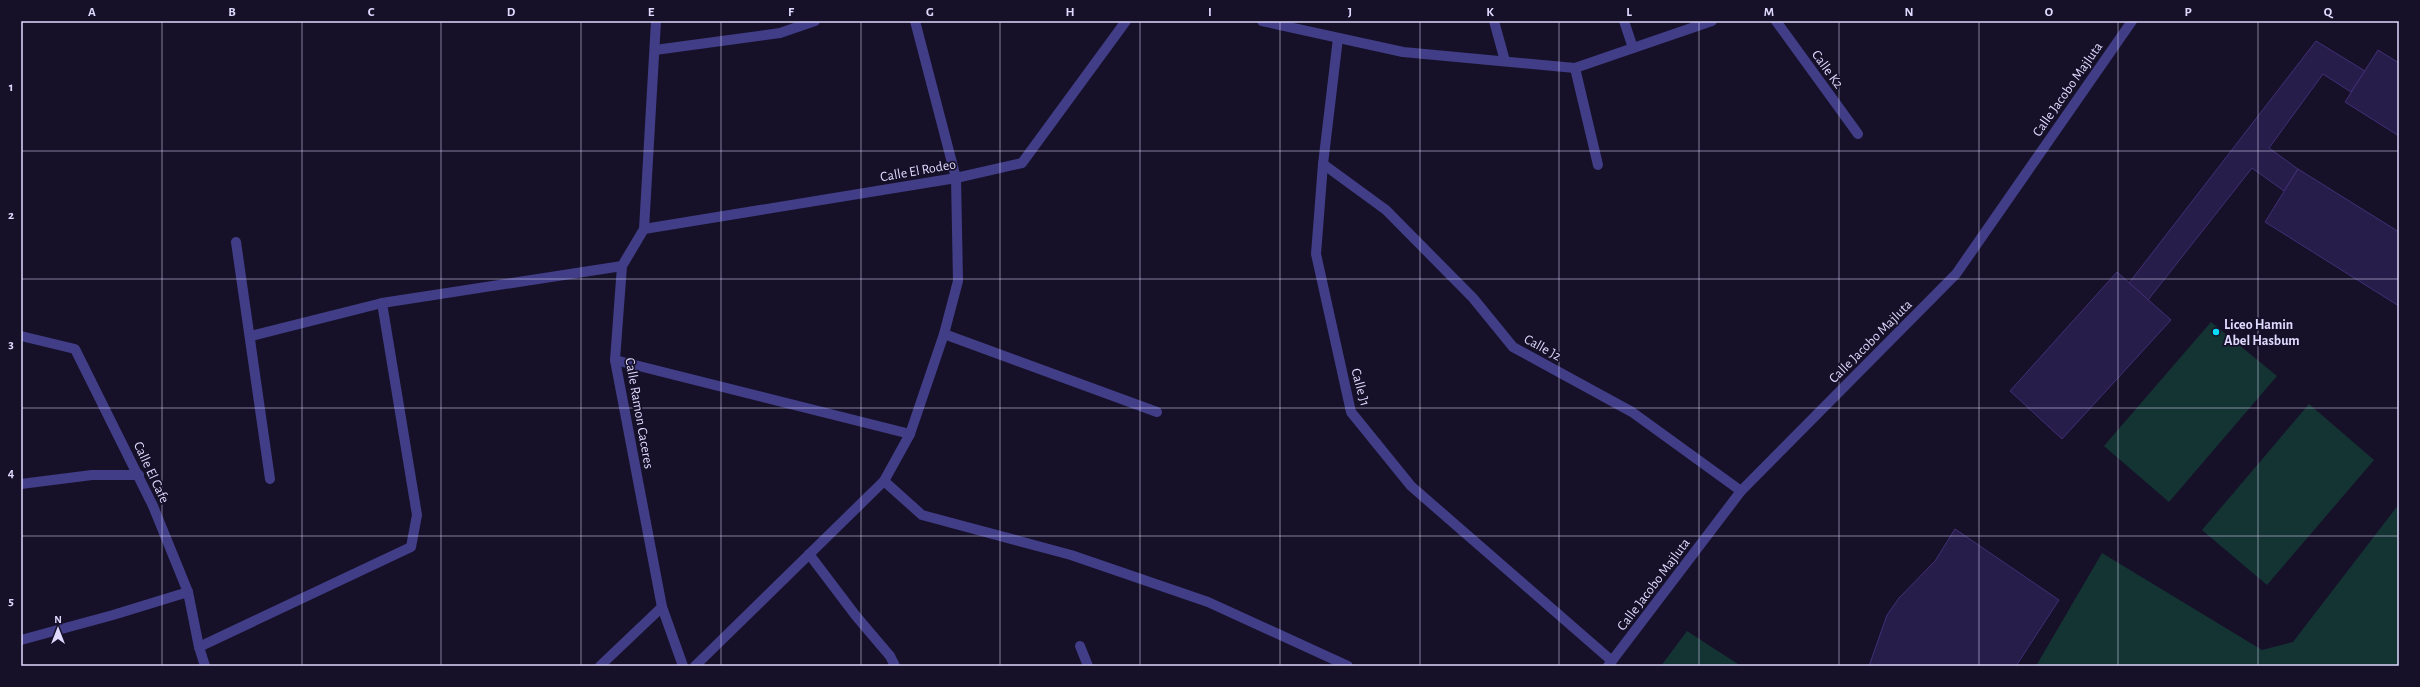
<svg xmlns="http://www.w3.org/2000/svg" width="2420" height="687" viewBox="0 0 2420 687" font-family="'Alegreya Sans',sans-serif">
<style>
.green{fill:#143333}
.building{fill:#271d4a;stroke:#3f3076}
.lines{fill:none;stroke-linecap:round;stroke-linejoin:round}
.minor{stroke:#423d87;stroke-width:10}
.grid{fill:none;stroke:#dfdafe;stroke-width:1;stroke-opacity:0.55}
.poi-dot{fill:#09ddfb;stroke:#161129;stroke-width:1.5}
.labels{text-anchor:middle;stroke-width:3.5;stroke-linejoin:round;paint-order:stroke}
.street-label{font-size:14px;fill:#dfdafe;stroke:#161129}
.poi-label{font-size:14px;font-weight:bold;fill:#dfdafe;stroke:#161129;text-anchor:start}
.neatline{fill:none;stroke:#dfdafe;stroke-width:1.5}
.grid-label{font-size:13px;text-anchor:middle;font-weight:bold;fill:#dfdafe}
</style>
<rect width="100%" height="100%" fill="#161129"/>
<g class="green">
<polygon points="2211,322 2277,376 2169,502 2104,446"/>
<polygon points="2309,404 2374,460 2267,585 2202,530"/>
<polygon points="2399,504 2399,666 2036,666 2102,553 2262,650 2293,642"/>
<polygon points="1687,631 1741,666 1661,666"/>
</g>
<g class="building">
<polygon points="2316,41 2365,71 2351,92 2323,74 2269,148 2298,169 2284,191 2252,168 2148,300 2129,283"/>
<polygon points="2378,50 2399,63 2399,136 2345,102"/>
<polygon points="2298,169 2399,232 2399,306 2265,222"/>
<polygon points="2117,272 2171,320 2062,439 2010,391"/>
<polygon points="1955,529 2059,600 2016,666 1869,666 1887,615 1899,598 1935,561"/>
</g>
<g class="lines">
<g class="minor">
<polyline points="656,21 644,229 622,266 615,360 662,607 683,666"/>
<polyline points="1262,21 1403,52 1575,68 1712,21"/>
<polyline points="1494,21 1505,61"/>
<polyline points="1624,21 1633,48"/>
<polyline points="1776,21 1858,134"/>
<polyline points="1338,38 1323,164 1316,254 1351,412 1411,486 1612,661"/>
<polyline points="655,50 780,33 815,21"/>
<polyline points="1575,68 1598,165"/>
<polyline points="1323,164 1386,210 1473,298 1513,347 1632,412 1741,491"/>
<polyline points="644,229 956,178 1022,163 1126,21"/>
<polyline points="236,242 270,479"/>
<polyline points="944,334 1157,412"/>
<polyline points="21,336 75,349 153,506 188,592 199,647 205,666"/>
<polyline points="251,336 382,303 622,266"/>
<polyline points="615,360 910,434"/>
<polyline points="884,481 922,515 1071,555 1208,602 1348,666"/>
<polyline points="21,484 92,475 139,475"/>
<polyline points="809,554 856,616 890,656 895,666"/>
<polyline points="21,640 113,615 188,592"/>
<polyline points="1080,646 1088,666"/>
<polyline points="199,647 411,547 417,515 382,303"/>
<polyline points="600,666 662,607"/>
<polyline points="695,666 884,481 910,434 944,334 958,281 956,178 915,21"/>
<polyline points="1608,666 1741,491 1956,274 2132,21"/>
</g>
</g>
<path class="grid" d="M162 21V666M302 21V666M441 21V666M581 21V666M721 21V666M861 21V666M1000 21V666M1140 21V666M1280 21V666M1420 21V666M1559 21V666M1699 21V666M1839 21V666M1979 21V666M2118 21V666M2258 21V666M21 151H2399M21 279H2399M21 408H2399M21 536H2399"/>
<circle class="poi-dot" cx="2216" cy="332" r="4"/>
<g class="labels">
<g class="street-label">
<text transform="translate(1828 69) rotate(54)" y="5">Calle K2</text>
<text transform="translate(2067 89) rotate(-55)" y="5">Calle Jacobo Majluta</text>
<text transform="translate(918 170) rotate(-10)" y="5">Calle El Rodeo</text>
<text transform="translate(1870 341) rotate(-45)" y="5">Calle Jacobo Majluta</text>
<text transform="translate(1543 347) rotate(29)" y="5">Calle J2</text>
<text transform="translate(1361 387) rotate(75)" y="5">Calle J1</text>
<text transform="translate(640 413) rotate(80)" y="5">Calle Ramon Caceres</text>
<text transform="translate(152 472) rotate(65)" y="5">Calle El Cafe</text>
<text transform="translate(1653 584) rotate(-53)" y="5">Calle Jacobo Majluta</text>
</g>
<g class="poi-label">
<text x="2224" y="329">Liceo Hamin<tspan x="2224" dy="16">Abel Hasbum</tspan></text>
</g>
</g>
<rect width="2420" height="687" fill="none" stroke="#161129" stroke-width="44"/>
<g transform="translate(58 629)" stroke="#161129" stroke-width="3" paint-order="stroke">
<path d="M0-3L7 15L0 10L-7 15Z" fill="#dfdafe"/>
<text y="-6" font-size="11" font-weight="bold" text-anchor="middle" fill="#dfdafe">N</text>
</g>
<rect x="22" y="22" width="2376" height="643" class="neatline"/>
<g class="grid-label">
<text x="92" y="16">A</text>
<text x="232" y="16">B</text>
<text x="371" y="16">C</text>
<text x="511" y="16">D</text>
<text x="651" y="16">E</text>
<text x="791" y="16">F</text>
<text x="930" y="16">G</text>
<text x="1070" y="16">H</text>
<text x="1210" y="16">I</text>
<text x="1350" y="16">J</text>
<text x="1490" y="16">K</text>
<text x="1629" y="16">L</text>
<text x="1769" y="16">M</text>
<text x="1909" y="16">N</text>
<text x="2049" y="16">O</text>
<text x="2188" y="16">P</text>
<text x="2328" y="16">Q</text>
<text x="11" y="91">1</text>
<text x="11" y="219">2</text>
<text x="11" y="348">3</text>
<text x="11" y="477">4</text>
<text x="11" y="605">5</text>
</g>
</svg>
